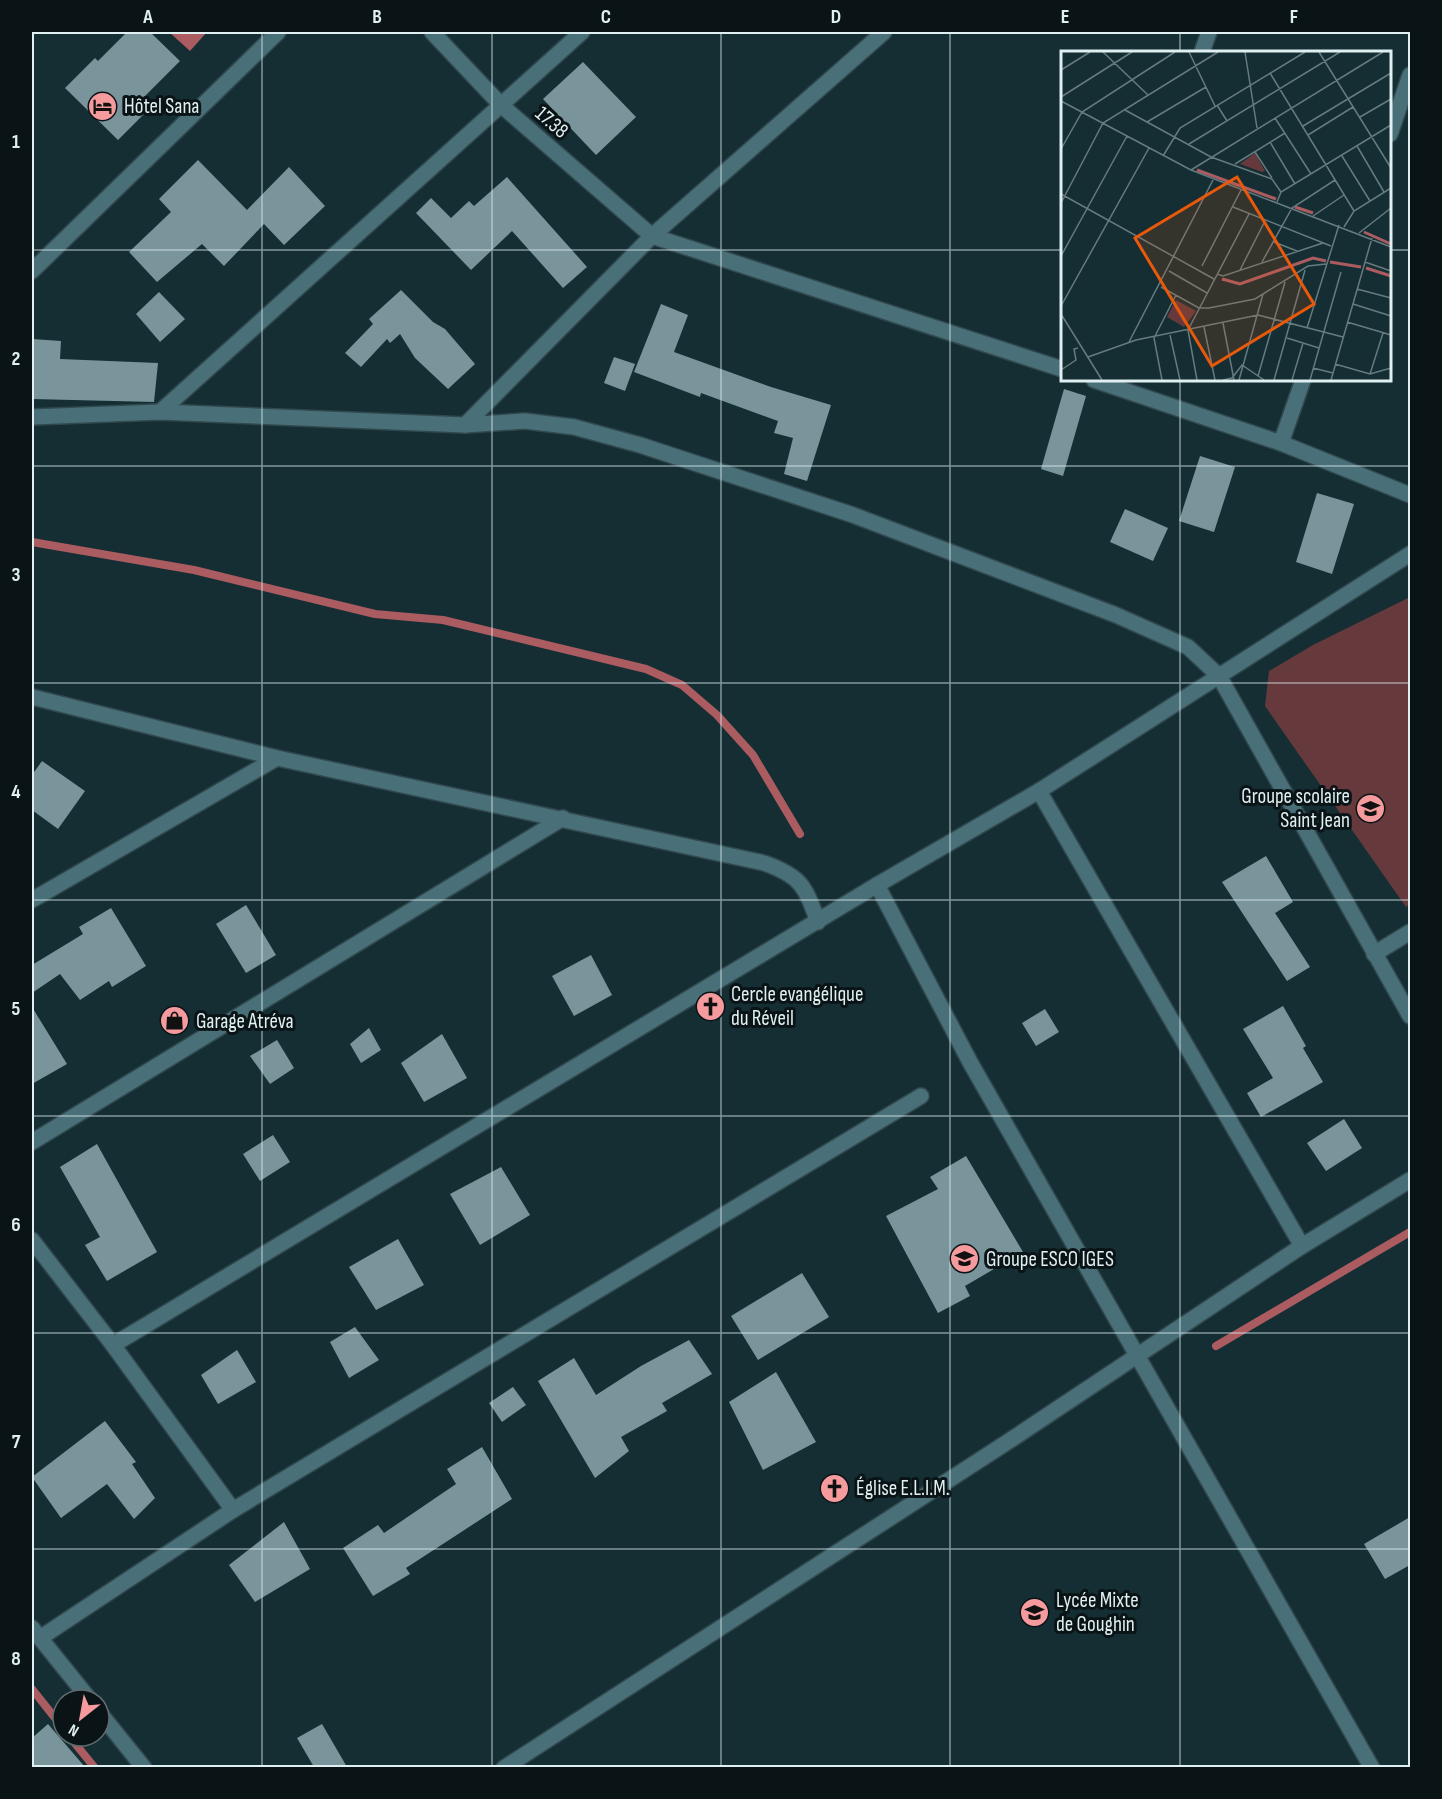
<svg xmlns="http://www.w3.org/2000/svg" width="1442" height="1799" viewBox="0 0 1442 1799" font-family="'Sofia Sans Condensed',sans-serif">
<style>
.green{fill:#663a3c}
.water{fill:#aa5c61}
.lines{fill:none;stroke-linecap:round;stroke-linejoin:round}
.stream{stroke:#aa5c61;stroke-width:8}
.building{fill:#79959b}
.minor-casing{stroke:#31494e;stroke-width:18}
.minor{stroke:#497079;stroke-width:15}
.grid{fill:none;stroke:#e0eff2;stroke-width:1.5;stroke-opacity:0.55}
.labels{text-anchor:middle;stroke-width:6;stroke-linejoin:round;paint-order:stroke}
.poi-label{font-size:21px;fill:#e0eff2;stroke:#0a1417;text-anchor:start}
.street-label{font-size:21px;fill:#e0eff2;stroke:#0a1417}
.inset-river{fill:none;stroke:#aa5c61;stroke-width:3}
.inset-road{fill:none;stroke:#667b7f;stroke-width:1.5}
.view{fill:#e8590c;fill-opacity:0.15;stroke:#e8590c;stroke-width:3}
.inset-edge{fill:none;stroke:#e0eff2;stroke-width:3}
.neatline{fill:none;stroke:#e0eff2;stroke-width:2}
.grid-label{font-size:20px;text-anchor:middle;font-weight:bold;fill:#e0eff2}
</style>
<rect width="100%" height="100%" fill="#152e33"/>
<polygon class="green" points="1410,597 1410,904 1406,907 1265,706 1269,671 1313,645"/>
<polygon class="water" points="169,32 207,32 190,51"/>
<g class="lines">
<g class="stream">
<polyline points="32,542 194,570 375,614 443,620 646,669 682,685 717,715 753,755 800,834"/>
<polyline points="1216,1346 1410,1232"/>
<polyline points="32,1689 63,1728"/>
<polyline points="69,1736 95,1768"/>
</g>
</g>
<g class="building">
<polygon points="127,32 150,32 180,61 139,102 148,110 118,140 65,88 95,58 98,61"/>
<polygon points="583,62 636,117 596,155 543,99"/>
<polygon points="198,160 247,210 289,167 325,206 284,245 264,224 224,266 202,244 157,282 129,252 171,212 159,199"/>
<polygon points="507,177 587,267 563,288 512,231 471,270 416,213 431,198 451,218 469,201 474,206"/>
<polygon points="401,290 433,322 445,329 475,364 448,389 415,358 400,334 390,343 387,339 361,367 345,353 373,324 369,319"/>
<polygon points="159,292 185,319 160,342 136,314"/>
<polygon points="661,304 688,315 674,352 771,387 831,405 807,481 784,474 793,438 774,433 778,421 701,393 700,397 634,372"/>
<polygon points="32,339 61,341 60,359 158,363 154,402 32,399"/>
<polygon points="614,357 635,364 625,391 604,383"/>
<polygon points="1064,389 1086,396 1063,476 1041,469"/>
<polygon points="1200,456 1235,467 1214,532 1179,521"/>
<polygon points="1317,493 1354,504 1332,574 1296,562"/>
<polygon points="1125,509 1168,528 1153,561 1110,542"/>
<polygon points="42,761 85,791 58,829 32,810 32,775"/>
<polygon points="1266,856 1293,902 1275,913 1310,967 1287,981 1222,882"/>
<polygon points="246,905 276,955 246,973 216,924"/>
<polygon points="111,908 146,966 112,987 109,981 80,1000 60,974 32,993 32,965 83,934 79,927"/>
<polygon points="591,955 612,995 574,1016 552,976"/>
<polygon points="1283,1006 1306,1046 1303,1048 1323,1082 1261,1117 1247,1093 1273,1078 1243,1029"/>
<polygon points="32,1007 67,1064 32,1084"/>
<polygon points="1045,1009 1059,1032 1036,1046 1022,1023"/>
<polygon points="369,1028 381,1050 361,1063 350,1044"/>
<polygon points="442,1034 467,1078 424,1102 401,1063"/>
<polygon points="277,1040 294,1068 270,1084 250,1056"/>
<polygon points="1344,1119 1362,1148 1326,1171 1307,1143"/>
<polygon points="273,1135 290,1162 260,1181 243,1154"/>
<polygon points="97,1144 157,1252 107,1281 85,1245 100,1237 60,1167"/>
<polygon points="966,1156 1023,1252 965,1286 970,1296 938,1313 886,1216 938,1189 930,1177"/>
<polygon points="501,1167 530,1215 480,1245 450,1194"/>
<polygon points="398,1239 424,1285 376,1310 349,1267"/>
<polygon points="802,1273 829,1317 758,1360 731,1316"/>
<polygon points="355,1327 379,1360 349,1378 330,1342"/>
<polygon points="689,1340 712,1374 662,1403 667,1411 621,1437 629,1451 595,1478 538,1381 574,1358 596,1395 641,1366"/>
<polygon points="237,1350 256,1382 218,1404 201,1375"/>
<polygon points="776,1372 816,1442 763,1470 729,1402"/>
<polygon points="513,1387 526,1405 502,1422 489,1403"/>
<polygon points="105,1421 136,1462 132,1464 155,1498 134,1519 107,1484 61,1518 32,1477"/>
<polygon points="482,1447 512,1499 406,1568 410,1574 373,1596 343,1548 378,1525 384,1533 456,1484 447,1469"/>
<polygon points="1410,1517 1410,1565 1385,1579 1364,1544"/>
<polygon points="284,1522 310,1569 255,1602 229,1565"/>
<polygon points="48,1724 85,1767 32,1767 32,1738"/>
<polygon points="322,1724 347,1767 314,1767 297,1738"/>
</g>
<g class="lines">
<defs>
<g id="minor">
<polyline points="432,32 502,106 652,236 1062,369"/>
<polyline points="1202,52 1209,32"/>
<polyline points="1390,134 1410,75"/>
<polyline points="32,271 278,32"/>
<polyline points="1094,380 1281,443 1410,495"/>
<polyline points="160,412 582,32"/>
<polyline points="32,417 160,412 465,425 525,421 574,427 640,445 853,515 1116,615 1188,647 1219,676 1410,1016"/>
<polyline points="465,425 652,236 884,32"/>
<polyline points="1281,443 1303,380"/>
<path d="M32 697 277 758 764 863C801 876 805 886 818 922"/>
<polyline points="1039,791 1302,1246"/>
<polyline points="877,885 970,1062 1372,1768"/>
<polyline points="32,900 277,758"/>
<polyline points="1374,954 1410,932"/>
<polyline points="32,1142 563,818"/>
<polyline points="32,1240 113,1345 233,1510"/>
<polyline points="113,1345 877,885 1039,791 1410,554"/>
<polyline points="32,1628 90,1700"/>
<polyline points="40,1638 233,1510 921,1096"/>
<polyline points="99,1712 144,1768"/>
<polyline points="504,1768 1009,1441 1302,1246 1410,1180"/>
</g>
</defs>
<use href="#minor" class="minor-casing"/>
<use href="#minor" class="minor"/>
</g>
<path class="grid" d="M262 32V1768M492 32V1768M721 32V1768M950 32V1768M1180 32V52M32 250H1062M1390 250H1410M1180 380V1768M32 466H1410M32 683H1410M32 900H1410M32 1116H1410M32 1333H1410M32 1549H1410"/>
<defs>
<symbol id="hotel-disc" viewBox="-11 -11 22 22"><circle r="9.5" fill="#f59b9e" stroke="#0a1417"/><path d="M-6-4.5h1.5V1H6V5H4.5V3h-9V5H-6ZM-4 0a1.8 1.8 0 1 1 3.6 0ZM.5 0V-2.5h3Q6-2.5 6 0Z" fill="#111"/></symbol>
<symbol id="school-disc" viewBox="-11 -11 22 22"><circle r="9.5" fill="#f59b9e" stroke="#0a1417"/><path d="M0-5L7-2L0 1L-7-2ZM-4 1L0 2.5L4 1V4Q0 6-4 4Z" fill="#111"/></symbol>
<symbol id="church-disc" viewBox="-11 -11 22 22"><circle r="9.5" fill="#f59b9e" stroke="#0a1417"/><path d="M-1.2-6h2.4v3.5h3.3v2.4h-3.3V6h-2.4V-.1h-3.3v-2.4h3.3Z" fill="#111"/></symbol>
<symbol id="shop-disc" viewBox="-11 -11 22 22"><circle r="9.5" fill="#f59b9e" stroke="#0a1417"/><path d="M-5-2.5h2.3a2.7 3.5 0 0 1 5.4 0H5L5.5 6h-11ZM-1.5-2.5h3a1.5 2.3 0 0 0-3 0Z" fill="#111"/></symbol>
<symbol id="university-disc" viewBox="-11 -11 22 22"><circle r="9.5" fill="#f59b9e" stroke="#0a1417"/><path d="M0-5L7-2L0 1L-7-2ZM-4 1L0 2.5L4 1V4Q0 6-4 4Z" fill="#111"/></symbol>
</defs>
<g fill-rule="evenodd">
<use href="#hotel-disc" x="86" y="90" width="33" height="33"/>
<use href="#school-disc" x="1354" y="792" width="33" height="33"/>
<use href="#church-disc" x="694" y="990" width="33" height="33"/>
<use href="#shop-disc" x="158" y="1004" width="33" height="33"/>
<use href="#university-disc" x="948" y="1242" width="33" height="33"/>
<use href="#church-disc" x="818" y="1472" width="33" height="33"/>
<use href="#school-disc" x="1018" y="1596" width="33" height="33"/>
</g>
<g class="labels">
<g class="poi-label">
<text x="124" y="113">Hôtel Sana</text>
<text x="1350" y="803" text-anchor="end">Groupe scolaire<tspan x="1350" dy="24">Saint Jean</tspan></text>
<text x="731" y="1001">Cercle evangélique<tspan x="731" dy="24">du Réveil</tspan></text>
<text x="196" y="1028">Garage Atréva</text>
<text x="986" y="1266">Groupe ESCO IGES</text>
<text x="856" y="1495">Église E.L.I.M.</text>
<text x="1056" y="1607">Lycée Mixte<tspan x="1056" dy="24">de Goughin</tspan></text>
</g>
<g class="street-label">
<text transform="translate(552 122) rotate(41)" y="7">17.38</text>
</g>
</g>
<g transform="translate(1061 51)">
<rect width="330" height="330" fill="#152e33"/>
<path d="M194 102 204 120 201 121 179 113ZM115 249 135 260 123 276 106 266Z" fill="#663a3c"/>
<path class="inset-river" d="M136 119 215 148M234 156 252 162M303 181 330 193M269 211 300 216M305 217 330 225M161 228 179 233 252 207 265 210"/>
<path class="inset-road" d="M42 1 87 44M128 1 154 55M184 1 196 77M258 1 330 117M0 19 29 1M209 22 293 160M0 46 71 1M0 50 130 119 330 196M156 54 166 70M64 59 150 106 211 128 220 141M299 66 330 48M214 67 250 123M86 71 145 36M242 75 330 22M247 84 292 56M209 91 234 133M128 93 279 1M296 95 323 141M0 98 21 61 114 1M194 101 211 127M102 105 119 77 244 1M281 105 309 150M174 113 224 82M130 119 322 1M0 143 153 228M216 151 220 141 330 74M0 152 42 72 157 1M172 156 270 195M252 165 283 144M283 176 293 160 330 137M298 182 330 157M213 191 236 200M0 205 66 85M201 211 231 157 274 129M304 211 330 220M141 215 180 139M179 219 204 170M108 220 146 242M156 223 162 225 262 192M100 236 138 257H148L194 248 247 215 265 213M296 238 330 247M292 253 330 265M0 255 88 97M0 263 41 329M286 271 330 284M162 272 173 329M143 276 154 329M246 277 278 174M109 284 119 329M226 287 258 297M68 291 152 129M27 306 75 289 197 264 282 286M274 313 309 323 330 317M252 317 272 322M0 319 15 309 13 298 17 297M309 323 322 282M197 325 224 231M101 329 93 287 115 244M136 329 127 279 188 163M162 329 171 327 181 314 203 329M178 329 202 243M213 329 244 219M231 329 242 292M249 329 280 221M270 329 311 187"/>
<path class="view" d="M176 126 253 253 151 315 74 187Z"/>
<rect width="330" height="330" class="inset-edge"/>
</g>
<rect width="1442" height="1799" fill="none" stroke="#0a1417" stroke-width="66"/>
<g transform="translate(81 1718) rotate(211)"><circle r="28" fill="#0a1417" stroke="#606c6f" stroke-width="1.5"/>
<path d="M0-4.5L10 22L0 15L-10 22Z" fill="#f59b9e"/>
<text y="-9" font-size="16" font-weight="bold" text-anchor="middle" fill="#e0eff2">N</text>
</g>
<rect x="33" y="33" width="1376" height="1733" class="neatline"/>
<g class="grid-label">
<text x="148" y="23">A</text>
<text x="377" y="23">B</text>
<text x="606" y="23">C</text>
<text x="836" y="23">D</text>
<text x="1065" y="23">E</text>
<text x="1294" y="23">F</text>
<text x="16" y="148">1</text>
<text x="16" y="365">2</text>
<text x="16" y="581">3</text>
<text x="16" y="798">4</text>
<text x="16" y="1015">5</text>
<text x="16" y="1231">6</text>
<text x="16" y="1448">7</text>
<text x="16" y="1665">8</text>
</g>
</svg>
